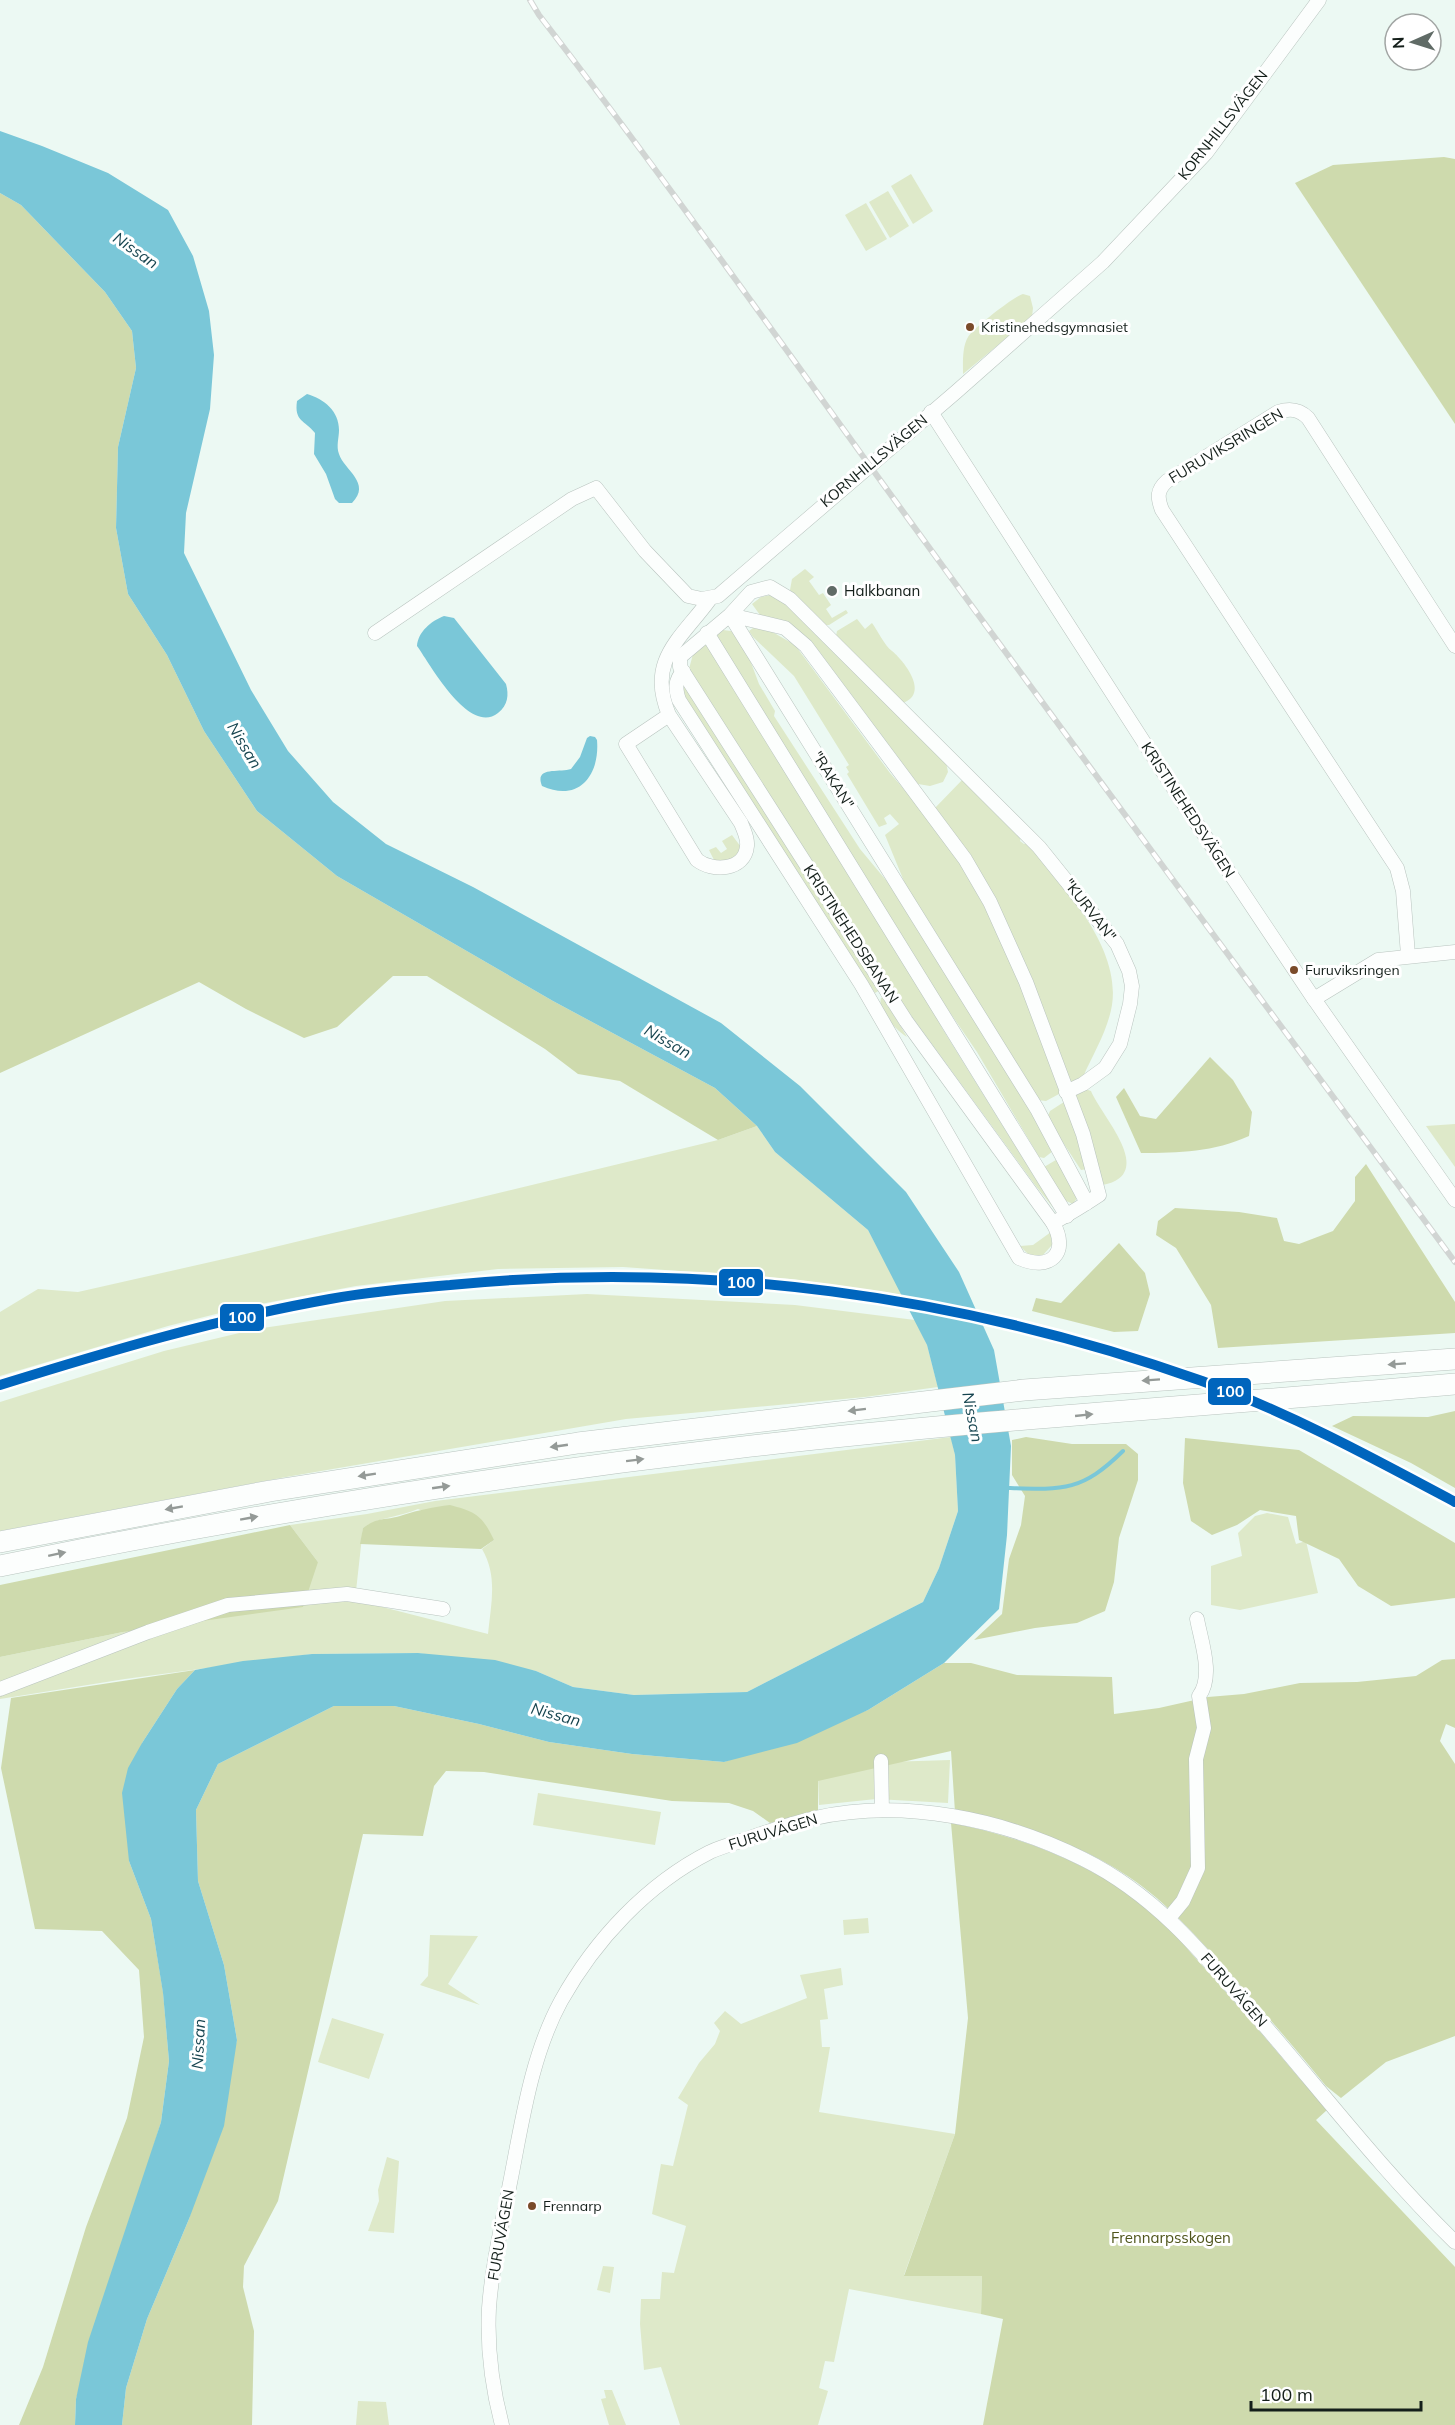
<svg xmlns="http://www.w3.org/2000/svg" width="1455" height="2425" viewBox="0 0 1455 2425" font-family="Mulish,sans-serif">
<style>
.green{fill:#dee9c9;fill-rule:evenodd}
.forest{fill:#cedaad}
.water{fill:#7ac7d8}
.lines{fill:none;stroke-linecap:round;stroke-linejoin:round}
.stream{stroke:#7ac7d8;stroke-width:4}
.minor-casing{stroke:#b9c4bf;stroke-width:15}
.highway-casing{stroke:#b9c4bf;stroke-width:22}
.minor{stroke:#fcfefd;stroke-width:14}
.highway{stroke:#fcfefd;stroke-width:21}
.rail-casing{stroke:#d1d5d3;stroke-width:6}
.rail{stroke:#fff;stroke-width:4;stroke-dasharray:11;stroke-linecap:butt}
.rail-1-casing{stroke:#fff;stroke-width:15}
.rail-1{stroke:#0065bd;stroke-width:10}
.oneway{fill:#949a97}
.bus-dot{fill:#7a4b2a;stroke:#fff;stroke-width:2}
.poi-dot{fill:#606b66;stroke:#fff;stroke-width:2}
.labels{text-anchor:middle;stroke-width:6;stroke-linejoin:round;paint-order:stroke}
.bus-label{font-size:14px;fill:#141f1a;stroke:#fff;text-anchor:start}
.street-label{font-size:15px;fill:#141f1a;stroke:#fff}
.poi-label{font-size:15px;fill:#141f1a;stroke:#fff;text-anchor:start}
.park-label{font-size:15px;fill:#4f551c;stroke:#fff}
.water-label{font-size:16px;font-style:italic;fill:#174550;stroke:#fff}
.line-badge{stroke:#fff;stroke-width:2}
.badge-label{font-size:16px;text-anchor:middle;font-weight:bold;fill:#fff}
</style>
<rect width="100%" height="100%" fill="#ecf9f3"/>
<g class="green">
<polygon points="911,174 933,211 913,224 891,186"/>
<polygon points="888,191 909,226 890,238 869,202"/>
<polygon points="866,203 887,239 866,251 845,215"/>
<path d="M1023 294 1030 296 1033 308 1032 317 963 374C963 363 962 347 968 337 974 328 1013 297 1023 294Z"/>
<polygon points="805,569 814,577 809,581 819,595 823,593 831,605 826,609 832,618 846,610 848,613 829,625 825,625 790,590 792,579"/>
<polygon points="771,595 777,596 946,762 948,772 943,782 930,786 918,784 818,650 795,630 760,615 752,604 761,597"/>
<path d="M857 619 865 629 872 623C878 631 884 645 892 651 902 659 931 693 903 703L836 636 837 631Z"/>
<polygon points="753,628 769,630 795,645 890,773 947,840 967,870 1012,958 1061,1093 1059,1094 1046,1101 1037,1100 908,891 885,835 899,824 890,814 884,818 887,824 879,827 847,774 849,772 846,767 849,765 794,676 753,637 749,631"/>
<polygon points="723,630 731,631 738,635 747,652 759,684 775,711 774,716 860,849 900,897 1053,1144 1053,1151 1044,1158 1039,1157 977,1052 925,976 718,640 717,633"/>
<polygon points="704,642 709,646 920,985 942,1028 1055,1210 1035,1185 880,973 689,669 693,654"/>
<polygon points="684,684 880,990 875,993 683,695"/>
<path d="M964 778 1021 836 1020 841 1024 844 1027 843C1062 885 1121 946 1112 1005 1108 1030 1093 1054 1083 1077L1069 1083 1030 977 934 809Z"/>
<path d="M732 835 741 847C736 860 728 860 715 862L709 850 716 847 721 853 727 849 722 841Z"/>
<path d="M883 997 907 1037C897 1031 877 1011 881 998Z"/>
<path d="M1085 1089 1091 1091C1101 1116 1158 1174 1103 1185L1073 1095Z"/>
<polygon points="1064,1102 1084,1152 1087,1169 1081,1170 1047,1118 1050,1111"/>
<polygon points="1455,1124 1455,1167 1426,1126"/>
<polygon points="757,1126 775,1152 868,1230 903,1295 791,1279 623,1267 498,1269 356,1286 244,1307 168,1326 0,1376 0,1312 38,1289 78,1292 237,1256 718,1140"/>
<polygon points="1061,1157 1077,1198 1073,1204 1064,1200 1044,1167"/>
<polygon points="1051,1232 1052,1245 1043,1255 1029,1255 1020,1246 1033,1245"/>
<polygon points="587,1294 795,1305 915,1320 927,1345 938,1387 865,1397 626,1419 286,1477 0,1531 0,1402 164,1351 256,1329 445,1301"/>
<path d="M951 1437 955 1455 958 1511 939 1568 923 1602 747 1692 634 1695 573 1687 536 1671 418 1653 312 1654 125 1679 0 1699V1657L123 1632 318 1562 290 1525 367 1514 435 1501ZM418 1509 494 1540 482 1549C498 1576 491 1604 488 1634L355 1600 363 1528C379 1517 400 1517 418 1509Z"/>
<polygon points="1267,1513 1288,1517 1296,1544 1306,1541 1318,1593 1240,1610 1211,1605 1211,1566 1242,1556 1238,1533 1255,1516"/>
<polygon points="950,1760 948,1803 876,1799 819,1805 818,1778 886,1762"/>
<polygon points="538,1793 661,1812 655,1845 533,1825"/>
<polygon points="868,1918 869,1933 844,1935 843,1920"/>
<polygon points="430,1935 478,1936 448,1984 480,2005 420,1985 428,1976"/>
<polygon points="841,1968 843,1985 824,1989 828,2019 820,2020 822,2047 830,2047 819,2112 955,2134 904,2275 982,2276 981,2314 849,2289 834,2362 825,2361 819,2388 828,2391 818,2425 680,2425 661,2367 644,2370 640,2324 641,2299 660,2299 662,2272 674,2273 686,2226 652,2214 661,2164 673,2166 688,2105 678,2098 699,2063 715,2044 720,2031 714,2023 725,2011 741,2024 807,1998 800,1975"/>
<polygon points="332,2018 384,2034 369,2079 318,2062"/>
<polygon points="387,2157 399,2161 394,2233 368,2231 379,2201 378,2190"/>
<polygon points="603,2266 614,2267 610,2293 597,2290"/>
<polygon points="604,2390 612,2390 626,2425 609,2425 601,2399 606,2398"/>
<polygon points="358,2401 386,2402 389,2425 356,2425"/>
</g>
<g class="forest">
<polygon points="1444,157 1455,159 1455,424 1295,183 1333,165"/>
<polygon points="0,193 21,205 105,292 132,331 136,368 118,447 116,528 128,594 167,655 204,731 257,811 337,876 553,1001 715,1088 757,1126 718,1140 620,1081 578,1074 545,1049 427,976 393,976 337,1027 304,1038 246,1009 199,982 0,1073"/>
<path d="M1210 1057 1233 1080 1252 1112 1249 1136C1214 1152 1179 1153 1141 1153L1116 1097 1124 1088 1140 1116 1156 1119Z"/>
<polygon points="1366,1164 1455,1302 1455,1333 1218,1348 1211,1305 1176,1248 1156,1235 1158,1221 1175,1208 1239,1212 1277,1218 1284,1241 1299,1244 1333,1231 1355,1201 1355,1177"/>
<polygon points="1119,1243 1145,1273 1150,1294 1138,1331 1114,1332 1032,1311 1036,1298 1061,1303"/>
<polygon points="1455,1411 1455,1488 1411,1463 1332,1426 1353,1416 1428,1417"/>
<polygon points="1026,1437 1072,1444 1126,1444 1138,1454 1138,1480 1119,1538 1114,1582 1105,1611 1077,1623 1035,1628 974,1640 1002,1614 1009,1559 1021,1525 1025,1496 1012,1475 1012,1440"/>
<polygon points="1185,1438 1299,1450 1455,1543 1455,1598 1391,1606 1358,1586 1339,1559 1299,1540 1296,1516 1260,1510 1237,1525 1212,1535 1191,1521 1183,1483"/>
<path d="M450 1505C476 1512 482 1515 494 1540L481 1549 360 1544 363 1528C379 1516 386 1521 403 1515 419 1510 433 1507 450 1505Z"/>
<polygon points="290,1525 318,1562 303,1607 123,1632 0,1657 0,1585"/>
<path d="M1455 1659V1728L1446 1724 1440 1741 1455 1764V2036L1386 2062 1341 2098 1326 2086C1295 2048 1263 2011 1231 1975 1200 1940 1168 1903 1129 1877 1077 1841 1016 1825 955 1812L951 1751 818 1781V1811L770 1823 753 1811 729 1803 672 1801 484 1772 446 1771 434 1786 423 1836 363 1834 278 2201 244 2266 243 2287 254 2331 252 2425H122L126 2388 147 2319 189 2219 237 2040 224 1965 198 1881 196 1810 218 1764 334 1706H394L479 1724 549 1742 632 1754 724 1762 868 1710 944 1663H971L1017 1675 1112 1677 1114 1714 1159 1708 1208 1697 1244 1694 1300 1683 1357 1682 1416 1676 1442 1660Z"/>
<polygon points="195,1670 177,1689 142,1743 129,1861 151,1919 163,1992 169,2061 161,2122 76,2399 75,2425 19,2425 43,2367 86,2227 127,2118 144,2037 139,1970 102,1931 35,1929 1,1768 11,1698"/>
<path d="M951 1823C1024 1837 1094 1865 1153 1912 1170 1925 1184 1946 1199 1962 1243 2010 1284 2061 1327 2110L1316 2120 1455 2267V2425H983L1003 2319 981 2314 982 2276H904L955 2134 968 2018Z"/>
</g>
<g class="water">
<polygon points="0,131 42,146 108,173 168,210 193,256 209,311 214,355 210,409 186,513 184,553 251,690 288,751 333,802 386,844 473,887 721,1023 800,1086 906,1192 959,1272 994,1350 1011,1446 1007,1535 999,1609 944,1663 868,1710 797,1743 724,1762 632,1754 549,1742 479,1724 394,1706 334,1706 218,1764 196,1810 198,1881 224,1965 237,2040 224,2126 189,2219 147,2319 126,2388 122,2425 75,2425 76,2399 88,2342 161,2122 169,2061 163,1993 151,1919 129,1861 122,1793 128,1768 142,1743 177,1689 195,1670 243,1661 312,1654 418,1653 495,1660 536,1671 573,1687 634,1695 747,1692 923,1602 939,1568 958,1511 955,1455 927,1345 868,1230 775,1152 757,1126 715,1088 553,1001 337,876 257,811 204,731 167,655 128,594 116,528 118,447 136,368 132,331 105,292 21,205 0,193"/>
<path d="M307 394C324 399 339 411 339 430 339 438 336 446 339 454 344 470 372 483 352 503H339L335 499 326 474 314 454 315 433C305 420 294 422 297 401Z"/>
<path d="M444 616 454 618 506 684C509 695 508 705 498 713 469 736 430 664 417 646 418 632 431 621 444 616Z"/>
<path d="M590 736 595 737 597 740C600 775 579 803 542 786 534 766 559 773 571 769L580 757 587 738Z"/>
</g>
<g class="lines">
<path class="stream" d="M1009 1488C1064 1490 1082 1491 1123 1451"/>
<defs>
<g id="minor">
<polyline points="931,412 1185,806 1314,999 1455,1200"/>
<polyline points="375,633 572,499 596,488 645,551 688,596 702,599 718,596 956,392 1103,262 1206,153 1319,0"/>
<polyline points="707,633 1067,1216"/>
<path d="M683 671C675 681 675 688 679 700L861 984 1019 1258C1050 1272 1070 1253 1053 1223"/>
<path d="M669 715 626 744 697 860C712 872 745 871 747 846 748 838 744 831 741 823L669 715C646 660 681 639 710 599"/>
<path d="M1408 955 1403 891 1397 868 1162 510C1157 497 1157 490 1167 481L1278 412C1290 408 1299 409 1308 418L1455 646"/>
<polyline points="1314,999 1378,960 1455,952"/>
<path d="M1066 1092 1083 1084 1105 1068 1120 1044 1130 1004 1132 986 1129 971 1117 944 1039 847 790 599 770 587 751 592 730 615 785 628 806 646 965 859 990 902 1026 982 1083 1134 1099 1195C1084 1205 1069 1214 1053 1223L906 1021 680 667V657L730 615 1037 1109 1087 1203"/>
<polyline points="0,1689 148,1632 228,1605 347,1594 443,1609"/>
<polyline points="881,1761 882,1810"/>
<path d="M1169 1918 1183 1901 1198 1868 1196 1759 1204 1728 1199 1696C1214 1676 1201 1641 1197 1619"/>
<path d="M502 2425C492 2387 487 2347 489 2308 492 2266 502 2224 510 2183 522 2123 531 2056 561 2001 595 1940 647 1884 710 1852 721 1847 735 1843 747 1839 769 1831 792 1823 815 1818 903 1798 1003 1819 1083 1859 1154 1894 1202 1952 1252 2011 1319 2088 1382 2171 1455 2242"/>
</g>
<g id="highway">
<polyline points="0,1542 270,1491 578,1443 1024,1390 1455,1359"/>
<path d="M0 1566C243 1516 488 1477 735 1448 974 1420 1215 1405 1455 1384"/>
</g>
</defs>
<use href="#minor" class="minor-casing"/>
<use href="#highway" class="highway-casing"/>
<use href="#minor" class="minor"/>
<use href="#highway" class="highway"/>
<defs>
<path id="rail" d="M530 0 539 15C653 163 761 315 870 466 1063 733 1260 997 1455 1262"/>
</defs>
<use href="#rail" class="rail-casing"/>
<use href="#rail" class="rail"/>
<defs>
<path id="rail-1" d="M0 1385C109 1351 217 1319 330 1299 369 1292 410 1288 450 1285 705 1260 961 1295 1202 1381 1290 1413 1373 1458 1455 1502"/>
</defs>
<use href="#rail-1" class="rail-1-casing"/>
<use href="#rail-1" class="rail-1"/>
</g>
<defs><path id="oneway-solid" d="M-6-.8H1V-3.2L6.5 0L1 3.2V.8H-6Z" transform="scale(1.5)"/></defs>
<g class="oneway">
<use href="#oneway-solid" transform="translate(1397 1364) rotate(176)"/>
<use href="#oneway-solid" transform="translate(1151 1380) rotate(176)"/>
<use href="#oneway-solid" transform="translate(857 1410) rotate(173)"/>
<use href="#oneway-solid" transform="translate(1084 1415) rotate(-6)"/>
<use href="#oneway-solid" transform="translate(559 1446) rotate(172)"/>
<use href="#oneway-solid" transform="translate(635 1460) rotate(-7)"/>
<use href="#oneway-solid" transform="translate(367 1475) rotate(171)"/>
<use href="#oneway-solid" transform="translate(441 1487) rotate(-8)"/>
<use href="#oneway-solid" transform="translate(174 1508) rotate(170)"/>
<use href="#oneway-solid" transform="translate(249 1518) rotate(-10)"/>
<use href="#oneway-solid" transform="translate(57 1554) rotate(-12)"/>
</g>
<g class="bus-dot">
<circle cx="970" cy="327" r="5"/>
<circle cx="1294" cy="970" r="5"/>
<circle cx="532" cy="2206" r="5"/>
</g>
<circle class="poi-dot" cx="832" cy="591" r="6"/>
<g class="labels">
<g class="bus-label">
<text x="981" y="332">Kristinehedsgymnasiet</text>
<text x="1305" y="975">Furuviksringen</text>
<text x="543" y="2211">Frennarp</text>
</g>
<g class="street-label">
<text transform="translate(1223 125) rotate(-52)" y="5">KORNHILLSVÄGEN</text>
<text transform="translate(1226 446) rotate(-31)" y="5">FURUVIKSRINGEN</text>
<text transform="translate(874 461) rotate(-40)" y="5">KORNHILLSVÄGEN</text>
<text transform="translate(833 780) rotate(58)" y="5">"RAKAN"</text>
<text transform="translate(1188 810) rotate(57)" y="5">KRISTINEHEDSVÄGEN</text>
<text transform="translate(1090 910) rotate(52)" y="5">"KURVAN"</text>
<text transform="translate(851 934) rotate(57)" y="5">KRISTINEHEDSBANAN</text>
<text transform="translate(773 1832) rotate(-17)" y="5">FURUVÄGEN</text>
<text transform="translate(1234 1990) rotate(49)" y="5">FURUVÄGEN</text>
<text transform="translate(501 2235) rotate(-80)" y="5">FURUVÄGEN</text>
</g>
<g class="poi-label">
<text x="844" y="596">Halkbanan</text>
</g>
<g class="park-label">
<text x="1171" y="2243">Frennarpsskogen</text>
</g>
<g class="water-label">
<text transform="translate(136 250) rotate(35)" y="6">Nissan</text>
<text transform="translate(245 745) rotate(59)" y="6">Nissan</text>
<text transform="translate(668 1041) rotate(30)" y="6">Nissan</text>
<text transform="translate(973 1417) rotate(79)" y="6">Nissan</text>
<text transform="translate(556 1714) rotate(15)" y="6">Nissan</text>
<text transform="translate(198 2044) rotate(-87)" y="6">Nissan</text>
</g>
</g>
<g class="line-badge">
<rect x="718" y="1268" width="46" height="29" rx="6" fill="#0065bd"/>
<rect x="219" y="1303" width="46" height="29" rx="6" fill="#0065bd"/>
<rect x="1207" y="1377" width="45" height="29" rx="6" fill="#0065bd"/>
</g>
<g class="badge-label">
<text x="741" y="1288">100</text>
<text x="242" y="1323">100</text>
<text x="1230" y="1397">100</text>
</g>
<g transform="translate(1413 42) rotate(267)"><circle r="28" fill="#ffffff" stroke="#a1a5a3" stroke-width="1.5"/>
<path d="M0-4.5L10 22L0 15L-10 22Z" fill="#606b66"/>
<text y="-9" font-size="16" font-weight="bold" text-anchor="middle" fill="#141f1a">N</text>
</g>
<path d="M1251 2401v9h170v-9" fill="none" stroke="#141f1a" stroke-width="3"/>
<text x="1260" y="2401" font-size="18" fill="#141f1a" stroke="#ffffff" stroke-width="4.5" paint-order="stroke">100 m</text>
</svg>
